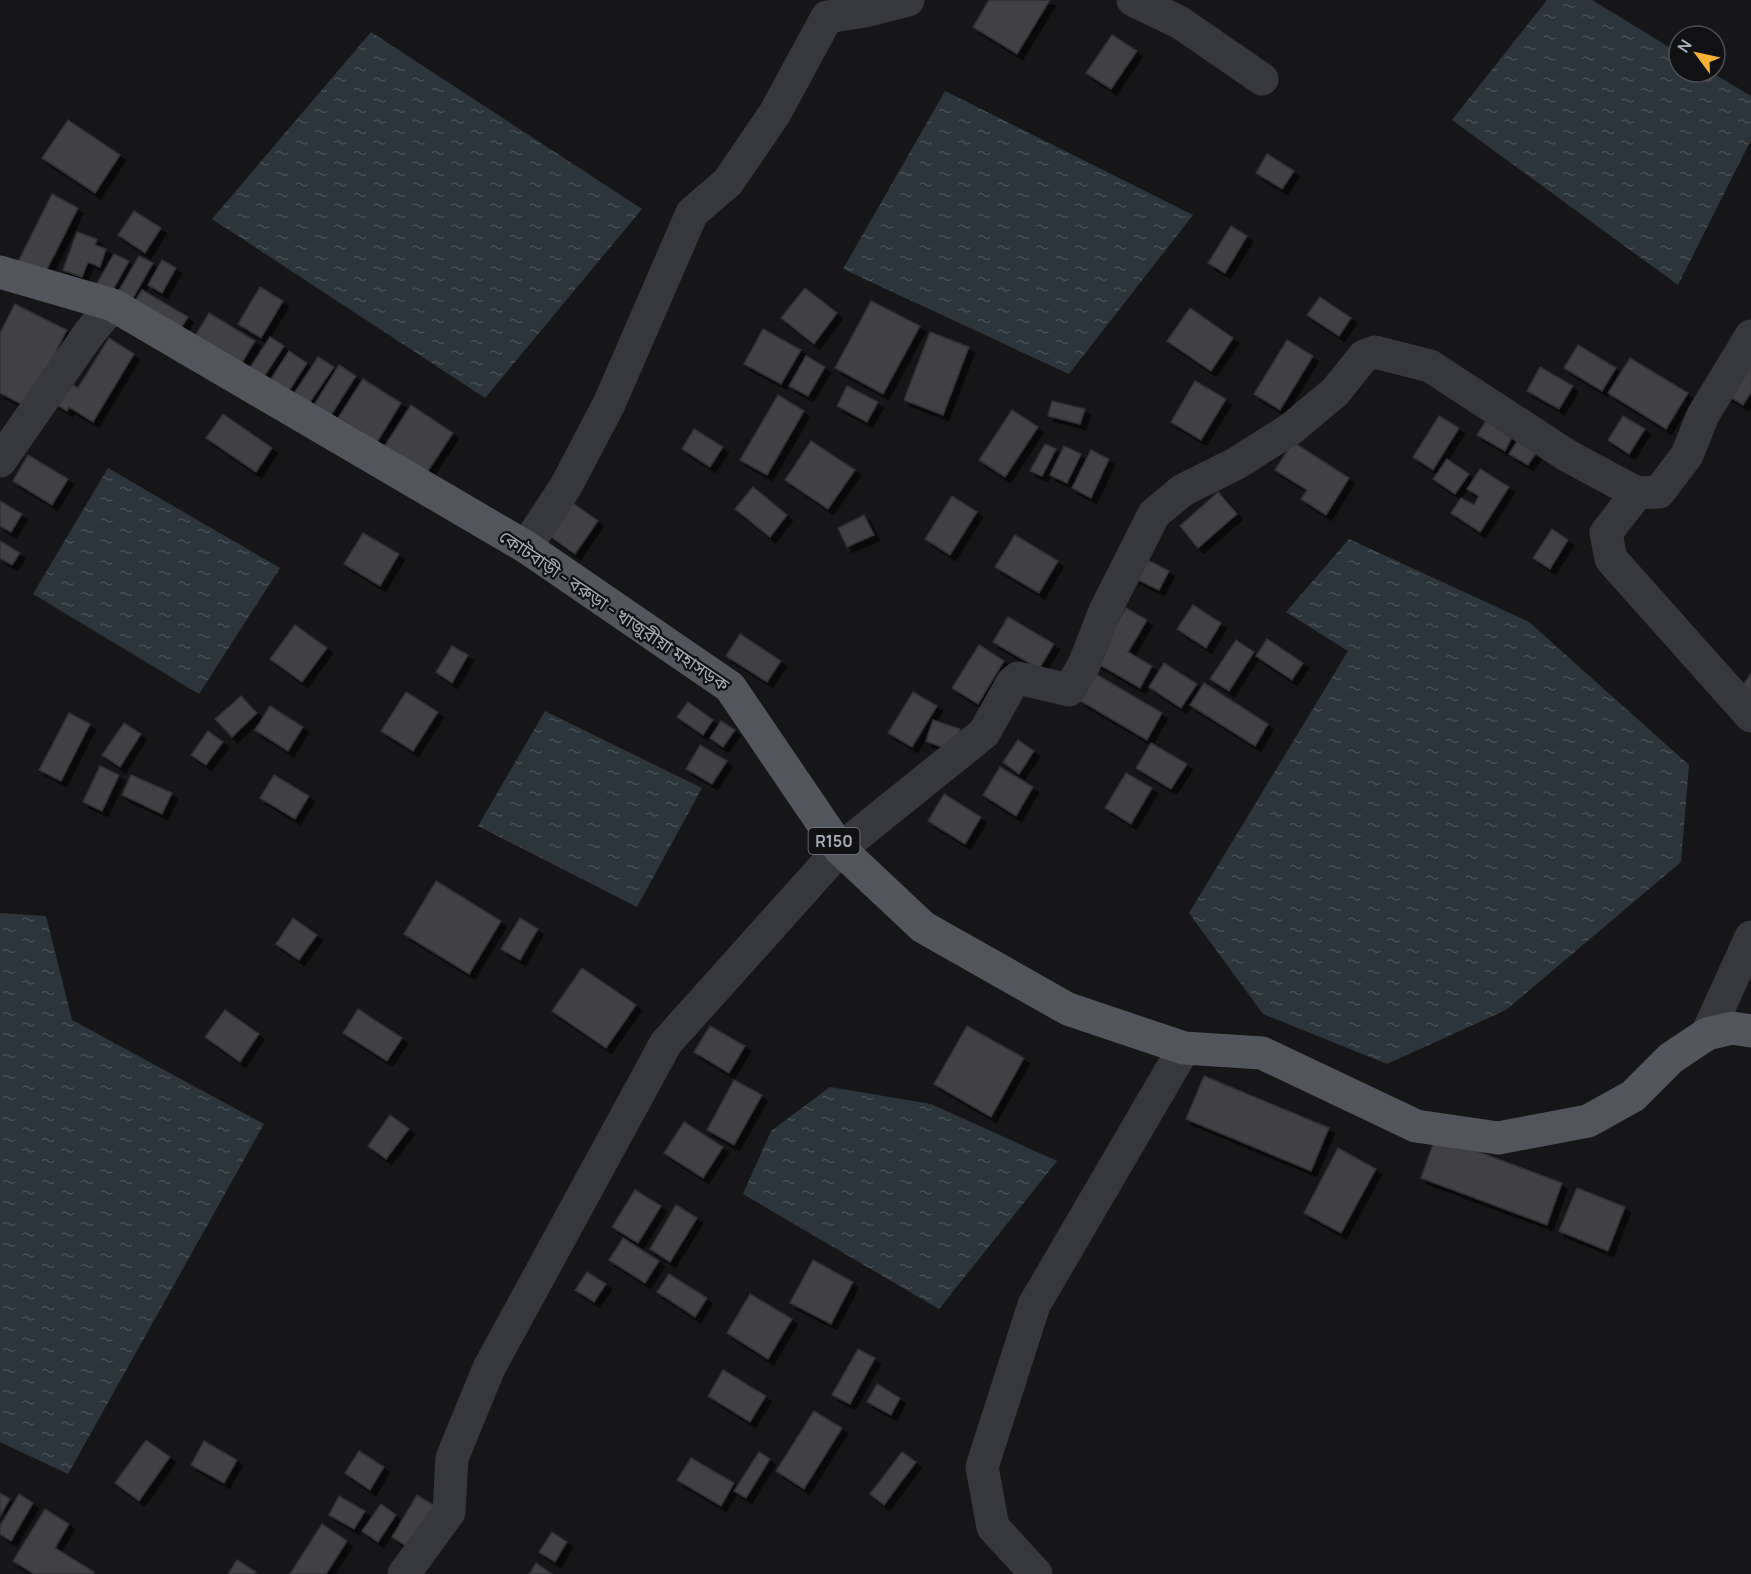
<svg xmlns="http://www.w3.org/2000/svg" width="1751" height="1574" viewBox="0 0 1751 1574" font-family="Manrope,'Noto Sans Bengali',sans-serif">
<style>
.water{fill:url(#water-ripples)}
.building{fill:#404145;stroke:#303034;stroke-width:1.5;filter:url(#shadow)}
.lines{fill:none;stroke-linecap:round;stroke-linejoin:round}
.minor{stroke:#37383d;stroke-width:33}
.primary{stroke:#53555c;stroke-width:33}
.labels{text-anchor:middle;stroke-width:4.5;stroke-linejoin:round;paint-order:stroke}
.shield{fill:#111113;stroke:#7b7e86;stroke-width:1.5}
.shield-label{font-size:16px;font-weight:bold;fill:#a8adb8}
.street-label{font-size:18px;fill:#a8adb8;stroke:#111113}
</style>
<defs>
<pattern id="water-ripples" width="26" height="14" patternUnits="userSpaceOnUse" patternTransform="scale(1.5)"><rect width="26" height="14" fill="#2c353c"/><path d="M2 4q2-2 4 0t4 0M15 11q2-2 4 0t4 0" fill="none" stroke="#485056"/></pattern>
<filter id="shadow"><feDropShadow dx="5.5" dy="5.5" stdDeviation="0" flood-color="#0009"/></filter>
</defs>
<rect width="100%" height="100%" fill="#161618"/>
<g class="water">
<polygon points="1547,0 1592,0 1679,53 1679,72 1711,72 1751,96 1751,140 1678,285 1452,120"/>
<polygon points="371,32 642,209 485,398 212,219"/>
<polygon points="945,91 1193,215 1069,374 843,269"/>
<polygon points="108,468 280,568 199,694 33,594"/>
<polygon points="1349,539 1529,622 1689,765 1681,862 1506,1010 1387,1064 1263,1014 1189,913 1348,651 1286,612"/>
<polygon points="545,711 702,788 637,907 478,826"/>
<polygon points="0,913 46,916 72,1020 264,1124 68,1474 0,1442"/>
<polygon points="830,1087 931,1104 1057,1161 939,1309 743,1194 771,1131"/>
</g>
<g class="building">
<polygon points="989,0 1050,0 1017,54 973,27"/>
<polygon points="1112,35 1137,51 1111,89 1086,73"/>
<polygon points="68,120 120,155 95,193 42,158"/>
<polygon points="1267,154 1294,171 1282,189 1256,173"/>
<polygon points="52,194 78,208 42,279 16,266"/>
<polygon points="134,211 161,228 145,253 118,235"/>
<polygon points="1231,226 1247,236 1225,273 1208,263"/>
<polygon points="77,232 97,239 95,245 106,249 100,267 88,262 82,277 63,270"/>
<polygon points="114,254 129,261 110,295 95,287"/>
<polygon points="139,256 153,263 129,305 115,297"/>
<polygon points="162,260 176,268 162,293 148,285"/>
<polygon points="260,287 283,301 261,338 238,324"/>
<polygon points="805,288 837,313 814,344 781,318"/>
<polygon points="142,290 188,317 179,331 133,304"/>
<polygon points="1320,297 1351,318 1339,336 1307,315"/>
<polygon points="871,301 920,326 883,394 835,368"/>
<polygon points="15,304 67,330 27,407 0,393 0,333"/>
<polygon points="1190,308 1233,338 1211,371 1167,341"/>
<polygon points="209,313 255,341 240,366 194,338"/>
<polygon points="763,329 801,350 781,384 744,364"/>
<polygon points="930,332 969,347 943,415 904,400"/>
<polygon points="270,337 284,346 262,380 248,371"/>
<polygon points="109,338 134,354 93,422 69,407 67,411 47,399 61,377 78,388"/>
<polygon points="1287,340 1313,356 1280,410 1254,394"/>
<polygon points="1751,342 1751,392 1743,405 1720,391"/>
<polygon points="1578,345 1616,368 1602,391 1564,368"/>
<polygon points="289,351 307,363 287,394 269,382"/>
<polygon points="806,356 825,367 808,396 789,386"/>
<polygon points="318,357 334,367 308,405 293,395"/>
<polygon points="1630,358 1688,393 1666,429 1608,393"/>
<polygon points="339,365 356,376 331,415 314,405"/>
<polygon points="1540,367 1573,386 1559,409 1527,391"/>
<polygon points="363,379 401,403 377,442 338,418"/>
<polygon points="1195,381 1226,399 1201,440 1171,422"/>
<polygon points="847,386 878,402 867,422 837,406"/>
<polygon points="778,395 804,411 767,475 740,460"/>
<polygon points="1052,401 1085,409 1080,424 1048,416"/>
<polygon points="411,405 453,433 426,474 384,447"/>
<polygon points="1012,410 1038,427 1005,477 979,460"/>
<polygon points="223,414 272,448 256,472 206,438"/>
<polygon points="1439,416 1459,428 1433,470 1413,457"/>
<polygon points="1489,416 1515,431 1505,451 1477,435"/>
<polygon points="1623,416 1645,429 1629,454 1608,440"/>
<polygon points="694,429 723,447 710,467 682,449"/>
<polygon points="1521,435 1540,447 1528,465 1509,454"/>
<polygon points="811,441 855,470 828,509 785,480"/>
<polygon points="1293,442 1349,478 1326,515 1301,499 1307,490 1275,470"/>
<polygon points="1045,444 1056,449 1042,476 1030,471"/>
<polygon points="1064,446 1081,454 1067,483 1050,475"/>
<polygon points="1091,450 1109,459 1091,498 1072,488"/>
<polygon points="28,455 68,479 52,505 13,481"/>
<polygon points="1447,459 1469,474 1455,494 1433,479"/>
<polygon points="1480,469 1509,487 1480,532 1451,513 1461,498 1474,505 1479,496 1467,489"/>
<polygon points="753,487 787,515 770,537 735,509"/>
<polygon points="1218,492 1237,514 1198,548 1180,526"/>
<polygon points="952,496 977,512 950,555 925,539"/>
<polygon points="0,501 22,514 11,532 0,526"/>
<polygon points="570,501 598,521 575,554 547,534"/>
<polygon points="864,515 874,535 847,547 838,528"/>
<polygon points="1552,529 1568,540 1550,569 1533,558"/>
<polygon points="363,533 399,554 380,586 344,564"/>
<polygon points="1015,535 1058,561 1039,593 995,567"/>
<polygon points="0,541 20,553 12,565 0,558"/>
<polygon points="1144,558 1169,571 1159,590 1134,578"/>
<polygon points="1193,605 1221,623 1206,648 1177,629"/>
<polygon points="1126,608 1147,620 1128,652 1152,666 1140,688 1095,662"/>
<polygon points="1008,617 1054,644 1039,669 993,642"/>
<polygon points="295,625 327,648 302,682 270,659"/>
<polygon points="740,634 781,661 767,682 726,656"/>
<polygon points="1267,639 1303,663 1292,680 1256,656"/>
<polygon points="1236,640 1254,652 1229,691 1210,679"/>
<polygon points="979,645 1004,661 978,704 952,688"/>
<polygon points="452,646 468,655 452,683 436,672"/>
<polygon points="1164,663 1197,684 1181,708 1149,687"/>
<polygon points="1094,673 1162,713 1147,740 1079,700"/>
<polygon points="1751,673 1751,693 1742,687"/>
<polygon points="1204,683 1268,724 1255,746 1190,705"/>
<polygon points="406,692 438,712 413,751 381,731"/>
<polygon points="913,692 937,706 912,747 888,733"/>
<polygon points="241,696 257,713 232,737 215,719"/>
<polygon points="688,702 713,720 703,735 677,717"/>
<polygon points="270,706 303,727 288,751 255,730"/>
<polygon points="69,713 90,724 61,781 39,770"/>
<polygon points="933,720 960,729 952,751 926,741"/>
<polygon points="721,721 735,730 723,747 710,738"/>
<polygon points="124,723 141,734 120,767 102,755"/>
<polygon points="208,731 223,742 206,765 191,755"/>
<polygon points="1018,740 1034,751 1019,774 1003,762"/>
<polygon points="1151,743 1187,764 1171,789 1136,768"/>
<polygon points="700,745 727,761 712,784 686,769"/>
<polygon points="100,766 119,775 102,811 83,802"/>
<polygon points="1000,767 1033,787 1016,816 983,795"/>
<polygon points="1126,773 1152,788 1131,824 1105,808"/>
<polygon points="131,775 172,793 162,814 122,795"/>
<polygon points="274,775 309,796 295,819 260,798"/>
<polygon points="944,794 981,817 965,844 928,821"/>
<polygon points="436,881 501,921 469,974 404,934"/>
<polygon points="293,918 317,935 299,960 276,944"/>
<polygon points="520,918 538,929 520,960 501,949"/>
<polygon points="582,968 636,1005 606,1048 552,1011"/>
<polygon points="358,1009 402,1038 387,1061 343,1033"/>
<polygon points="225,1010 259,1034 240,1062 205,1037"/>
<polygon points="710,1026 745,1046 729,1073 694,1052"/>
<polygon points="967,1026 1024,1058 991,1117 934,1084"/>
<polygon points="1204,1076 1329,1128 1311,1171 1186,1119"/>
<polygon points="734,1080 762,1095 734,1145 707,1130"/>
<polygon points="390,1115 409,1129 386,1159 368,1146"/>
<polygon points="684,1122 723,1147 703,1178 664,1153"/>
<polygon points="1436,1136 1562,1183 1547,1225 1421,1178"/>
<polygon points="1338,1148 1376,1169 1341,1233 1304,1213"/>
<polygon points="1577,1188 1625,1207 1608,1251 1559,1231"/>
<polygon points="635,1190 661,1206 638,1243 612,1227"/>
<polygon points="676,1205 697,1218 670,1262 650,1249"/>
<polygon points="623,1238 659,1261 645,1283 609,1260"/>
<polygon points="813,1260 853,1282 831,1324 790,1303"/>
<polygon points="587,1272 606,1284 594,1302 575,1290"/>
<polygon points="669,1274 707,1298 695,1317 657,1292"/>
<polygon points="750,1294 792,1319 768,1359 727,1333"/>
<polygon points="858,1349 875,1358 850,1404 832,1395"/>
<polygon points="723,1370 766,1396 750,1422 708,1396"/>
<polygon points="877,1384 900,1398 891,1415 867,1402"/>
<polygon points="814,1411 842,1428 804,1489 776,1471"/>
<polygon points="146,1440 170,1457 139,1501 115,1483"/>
<polygon points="204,1441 237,1460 224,1483 191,1465"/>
<polygon points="359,1451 384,1467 370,1490 345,1473"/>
<polygon points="759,1452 770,1459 746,1498 734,1491"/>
<polygon points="902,1452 916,1462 884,1505 870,1494"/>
<polygon points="691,1458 734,1483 721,1506 677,1480"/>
<polygon points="0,1493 10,1499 0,1516"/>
<polygon points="19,1494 33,1503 11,1541 0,1534 0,1526"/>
<polygon points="417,1495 443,1511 417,1553 392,1537"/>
<polygon points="339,1496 365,1511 354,1529 329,1515"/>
<polygon points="381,1504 396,1515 378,1542 362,1531"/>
<polygon points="45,1509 69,1524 55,1548 94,1572 93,1574 34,1574 13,1561"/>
<polygon points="322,1524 347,1541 326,1574 290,1574"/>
<polygon points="552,1532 567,1542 555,1562 539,1552"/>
<polygon points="237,1560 256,1572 254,1574 228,1574"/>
<polygon points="536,1563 552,1574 529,1574"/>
</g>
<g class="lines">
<g class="minor">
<polyline points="1133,0 1179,22 1262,79"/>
<polyline points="0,461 90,332 113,305"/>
<polyline points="1637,493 1606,533 1611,559 1751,716"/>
<polyline points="526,547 566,486 609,404 692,213 728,182 775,113 827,17 865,11 908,0"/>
<polyline points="1707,1034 1751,937"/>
<polyline points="404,1574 449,1512 452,1458 489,1368 666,1043 840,849 984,733 1012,683 1018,678 1069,690 1084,665 1105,611 1154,514 1183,490 1237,463 1292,428 1335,392 1364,356 1375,352 1430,366 1568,456 1637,493 1659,492 1687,455 1703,415 1751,336"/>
<polyline points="1036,1574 993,1527 982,1467 1034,1305 1184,1048"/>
</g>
<polyline class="primary" points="0,272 113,305 526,547 730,687 840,849 923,927 1068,1009 1184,1048 1262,1053 1416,1126 1498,1138 1588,1121 1633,1096 1671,1058 1707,1034 1732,1028 1751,1031"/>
</g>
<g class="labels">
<rect class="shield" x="808.5" y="828" width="51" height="26" rx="4.5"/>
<g class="shield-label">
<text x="834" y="847">R150</text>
</g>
<g class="street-label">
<text transform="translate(614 611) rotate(34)" y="6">কোটবাড়ী - বরুড়া - খাজুরীয়া মহাসড়ক</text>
</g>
</g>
<g transform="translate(1697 54) rotate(303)"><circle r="28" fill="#111113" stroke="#4d4f55" stroke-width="1.5"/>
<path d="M0-4.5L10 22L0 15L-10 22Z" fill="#f2b134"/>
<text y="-9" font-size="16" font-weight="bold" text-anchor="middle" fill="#a8adb8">N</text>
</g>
</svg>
